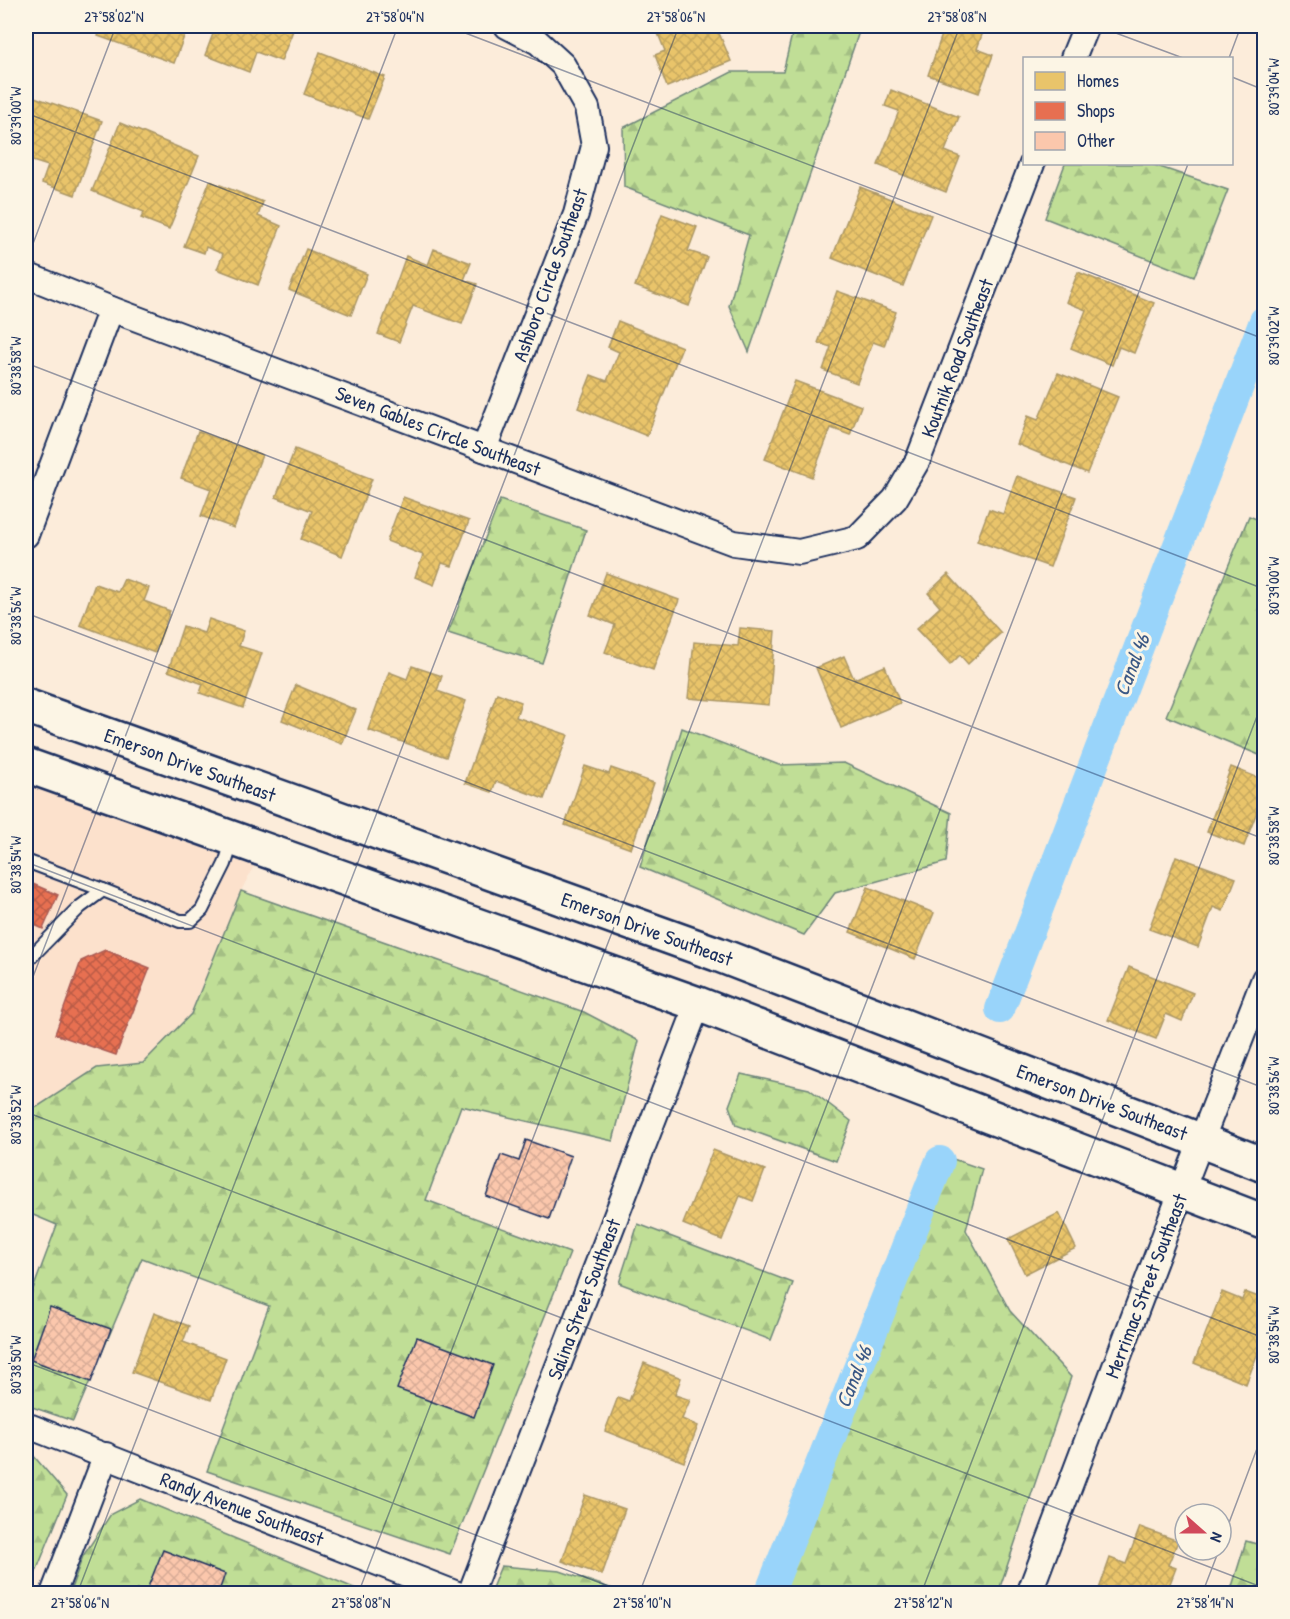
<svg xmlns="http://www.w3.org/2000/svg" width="1290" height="1619" viewBox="0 0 1290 1619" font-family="'Patrick Hand',sans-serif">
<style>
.built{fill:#fce1cc}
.forest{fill:url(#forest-firs);stroke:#6e867a;stroke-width:1.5}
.homes{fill:url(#homes-cross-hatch);stroke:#ab9766;stroke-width:1.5}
.shops{fill:url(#shops-cross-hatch);stroke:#aa5c55;stroke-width:1.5}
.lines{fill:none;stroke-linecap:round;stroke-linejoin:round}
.canal{stroke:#99d4fa;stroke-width:30}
.building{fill:url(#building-cross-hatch);stroke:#1b2f5e;stroke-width:1.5}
.lane-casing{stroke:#1b2f5e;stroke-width:16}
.street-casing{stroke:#1b2f5e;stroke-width:28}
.secondary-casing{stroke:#1b2f5e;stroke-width:38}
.lane{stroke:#fcf5e5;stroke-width:12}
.street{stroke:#fcf5e5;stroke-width:24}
.secondary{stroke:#fcf5e5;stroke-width:33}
.ticks{fill:none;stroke:#1b2f5e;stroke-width:1.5;stroke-opacity:0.45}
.labels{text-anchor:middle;stroke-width:6;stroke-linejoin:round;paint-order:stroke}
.street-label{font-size:20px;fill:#1b2f5e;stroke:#fcf5e5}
.water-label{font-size:21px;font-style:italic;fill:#3a5885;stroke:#fcf5e5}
.neatline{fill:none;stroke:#1b2f5e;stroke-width:2}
.ticks-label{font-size:15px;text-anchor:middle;fill:#1b2f5e}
</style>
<defs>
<pattern id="forest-firs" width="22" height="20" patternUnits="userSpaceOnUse" patternTransform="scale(1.5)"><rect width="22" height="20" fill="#c0de96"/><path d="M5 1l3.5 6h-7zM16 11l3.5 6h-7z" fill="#a4bf84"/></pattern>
<pattern id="homes-cross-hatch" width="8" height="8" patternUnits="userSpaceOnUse" patternTransform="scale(1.5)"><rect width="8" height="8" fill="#e9c46a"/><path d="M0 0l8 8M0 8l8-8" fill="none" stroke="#c7a95e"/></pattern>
<pattern id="shops-cross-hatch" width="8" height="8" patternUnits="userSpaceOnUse" patternTransform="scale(1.5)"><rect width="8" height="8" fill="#e76f51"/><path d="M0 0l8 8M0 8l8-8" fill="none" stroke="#ba5c46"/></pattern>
<pattern id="building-cross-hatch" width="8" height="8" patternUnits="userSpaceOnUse" patternTransform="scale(1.5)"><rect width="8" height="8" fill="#fbc7ac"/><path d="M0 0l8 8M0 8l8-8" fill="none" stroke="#d7ab96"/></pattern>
</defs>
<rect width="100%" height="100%" fill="#fcecda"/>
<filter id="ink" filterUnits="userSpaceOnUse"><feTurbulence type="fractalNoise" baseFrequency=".0167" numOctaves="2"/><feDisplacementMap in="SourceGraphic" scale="12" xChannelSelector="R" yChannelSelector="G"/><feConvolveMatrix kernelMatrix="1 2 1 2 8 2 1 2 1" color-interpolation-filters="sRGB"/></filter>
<g filter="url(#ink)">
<polygon class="built" points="26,784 254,866 241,891 191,1014 143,1063 97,1068 37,1107 26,1106"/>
<g class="forest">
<polygon points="794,26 861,26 749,352 729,306 749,235 624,187 623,128 732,72 783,72"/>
<polygon points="1065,164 1151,164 1228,190 1194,277 1045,218"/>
<polygon points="500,500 586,530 542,663 448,633"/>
<polygon points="1249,516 1264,522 1264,757 1166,716"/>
<polygon points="682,728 779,765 844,763 951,813 946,862 835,893 804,935 640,867"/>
<polygon points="241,891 584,1012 639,1041 613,1141 461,1106 426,1200 570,1253 450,1554 207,1471 269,1306 142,1258 73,1421 26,1405 26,1308 57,1225 26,1212 26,1106 37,1107 97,1068 143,1063 191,1014"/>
<polygon points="741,1074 809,1089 851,1121 836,1161 736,1125 729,1106"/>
<polygon points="953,1159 982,1169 966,1230 1010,1311 1071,1377 998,1593 781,1593"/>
<polygon points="638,1224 793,1283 771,1340 619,1283"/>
<polygon points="26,1447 67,1495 27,1594 26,1593"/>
<polygon points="140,1499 366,1593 69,1594 83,1556 111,1514"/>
<polygon points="1246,1541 1264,1546 1264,1593 1230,1593"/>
<polygon points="501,1566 560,1571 625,1593 490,1593"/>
</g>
<g class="homes">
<polygon points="101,26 188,26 174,63 98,36"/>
<polygon points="216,26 288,26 294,28 281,61 256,52 249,72 205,55"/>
<polygon points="655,26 716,26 731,61 667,87 655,55 665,51"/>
<polygon points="945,26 985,26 977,49 993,55 979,93 928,75"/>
<polygon points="320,52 385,77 368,119 304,94"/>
<polygon points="891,90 959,117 945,151 960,157 946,192 878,165 899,111 885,106"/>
<polygon points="26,94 102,121 75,195 42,183 48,166 26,159"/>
<polygon points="120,123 199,156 169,229 141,218 144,212 92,191"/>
<polygon points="210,181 263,202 258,216 281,226 258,285 217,269 223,254 206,247 204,253 184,246"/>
<polygon points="860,187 931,215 903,286 832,258"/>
<polygon points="662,214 697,227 688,251 707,257 689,306 635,286"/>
<polygon points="306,249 367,274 351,315 289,290"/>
<polygon points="434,249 471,263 464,280 477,284 462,324 413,306 399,342 378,334 406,256 428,265"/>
<polygon points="1078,272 1154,303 1134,353 1119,347 1112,365 1071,348 1086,310 1066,302"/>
<polygon points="837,291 896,312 884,346 873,342 857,383 823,370 831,347 818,343"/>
<polygon points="618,321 682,347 647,436 578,408 591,375 607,381 619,352 608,347"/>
<polygon points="1058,373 1118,397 1087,473 1017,444 1028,416 1038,420"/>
<polygon points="795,381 861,406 850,435 831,428 812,477 765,459"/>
<polygon points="198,431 262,455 234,528 201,516 211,489 181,478"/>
<polygon points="295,449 372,479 342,556 301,539 312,511 276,497"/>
<polygon points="1017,476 1076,497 1050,567 977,541 989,509 1003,514"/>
<polygon points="403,497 469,521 452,566 442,563 434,585 415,577 423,555 387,541"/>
<polygon points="606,573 679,600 653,670 605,652 615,625 590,615"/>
<polygon points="948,574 1001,633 968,664 960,655 950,665 916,629 940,607 928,593"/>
<polygon points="124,579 149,588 144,601 170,611 155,653 80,625 95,584 118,592"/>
<polygon points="209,619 244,631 239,646 262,653 243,708 200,693 203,684 168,671 183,626 204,633"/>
<polygon points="740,628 775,631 769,705 688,698 694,642 738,646"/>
<polygon points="844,656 854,679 885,666 900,703 841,728 816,668"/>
<polygon points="412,666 442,676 437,691 466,701 446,757 368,730 389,672 407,679"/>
<polygon points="296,685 356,710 342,744 282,720"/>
<polygon points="497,693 521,702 516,717 568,735 544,799 496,781 492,792 465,783"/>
<polygon points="585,766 609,774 611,768 654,783 631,849 565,825"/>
<polygon points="1231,767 1264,780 1264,793 1244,846 1207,832"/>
<polygon points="1176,856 1236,878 1223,911 1213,907 1198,947 1149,929"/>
<polygon points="868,887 934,913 915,959 850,932"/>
<polygon points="1129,967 1193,993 1182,1021 1166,1014 1156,1039 1108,1020"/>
<polygon points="713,1150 765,1170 753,1201 740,1196 722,1240 683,1224"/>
<polygon points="1059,1213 1076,1248 1025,1274 1008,1239"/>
<polygon points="1222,1292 1242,1300 1245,1292 1264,1299 1264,1337 1246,1384 1194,1363"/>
<polygon points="154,1313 189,1326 183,1342 226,1358 211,1400 132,1372"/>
<polygon points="644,1363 681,1378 675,1395 690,1400 682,1419 698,1426 684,1462 605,1431 618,1397 629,1401"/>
<polygon points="585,1495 625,1509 602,1575 562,1561"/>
<polygon points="1140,1527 1178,1541 1168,1565 1176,1568 1166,1594 1102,1594 1098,1592 1110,1558 1126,1564"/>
</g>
<g class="shops">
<polygon points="26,881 58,895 43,929 26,921"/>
<polygon points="105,950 150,968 116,1055 55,1034 81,961"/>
</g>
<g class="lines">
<g class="canal">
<polyline points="1000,1009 1264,321"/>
<polyline points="769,1594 940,1161"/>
</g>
</g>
<g class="building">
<polygon points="526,1140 571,1156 549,1219 486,1196 501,1155 519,1161"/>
<polygon points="50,1307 111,1329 91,1382 31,1360"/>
<polygon points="417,1337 493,1365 474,1417 397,1389"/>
<polygon points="163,1550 225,1574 218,1594 135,1594 137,1589 146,1592"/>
</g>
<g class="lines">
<defs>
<g id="lane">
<polyline points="26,861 103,890"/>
<polyline points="26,961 29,959 80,907 103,890 180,921 190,921 202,910 225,864 233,839"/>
</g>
<g id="street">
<polyline points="1073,58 1086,26"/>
<polyline points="26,275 111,309 734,543 799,552 857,538 895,499 918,460 1032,164"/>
<polyline points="484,449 576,214 594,146 587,108 563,65 538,42 507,26"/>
<polyline points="26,535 111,309"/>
<polyline points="26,1425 457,1594"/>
<polyline points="53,1594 106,1455"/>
<polyline points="470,1594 698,1004"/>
<polyline points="1029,1594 1170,1221 1264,979"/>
</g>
<g id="secondary">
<polyline points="26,706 717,954 1264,1165"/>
<polyline points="26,765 698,1004 1264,1222"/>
</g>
</defs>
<use href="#lane" class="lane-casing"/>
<use href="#street" class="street-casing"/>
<use href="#secondary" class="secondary-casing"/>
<use href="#lane" class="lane"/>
<use href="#street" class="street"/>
<use href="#secondary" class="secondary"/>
</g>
</g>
<path class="ticks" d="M447 26 1264 339M1097 26 1183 58M1229 58 1241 26M1232 77 1264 90M26 113 1264 589M26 262 116 26M26 363 1264 839M26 613 1264 1088M26 862 1264 1338M26 995 398 26M26 1112 1264 1588M26 1362 629 1594M1221 1544 1264 1430M77 1594 679 26M358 1594 960 26M639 1594 1188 164M921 1594 1264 698M1202 1594 1219 1550"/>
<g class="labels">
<g class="street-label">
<text transform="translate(550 275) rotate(-70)" y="7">Ashboro Circle Southeast</text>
<text transform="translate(957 358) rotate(-69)" y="7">Koutnik Road Southeast</text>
<text transform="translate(438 431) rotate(21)" y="7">Seven Gables Circle Southeast</text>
<text transform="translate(190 765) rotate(20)" y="7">Emerson Drive Southeast</text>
<text transform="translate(647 929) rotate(20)" y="7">Emerson Drive Southeast</text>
<text transform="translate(1102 1102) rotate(21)" y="7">Emerson Drive Southeast</text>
<text transform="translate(1146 1286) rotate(-69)" y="7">Merrimac Street Southeast</text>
<text transform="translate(584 1299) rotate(-69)" y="7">Salina Street Southeast</text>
<text transform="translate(242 1509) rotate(21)" y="7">Randy Avenue Southeast</text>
</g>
<g class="water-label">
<text transform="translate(1132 665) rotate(-69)" y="7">Canal 46</text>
<text transform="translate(854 1377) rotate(-68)" y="7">Canal 46</text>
</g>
</g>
<rect width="1290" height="1619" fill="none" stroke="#fcf5e5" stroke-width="66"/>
<rect x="1023" y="57" width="210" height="108" fill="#fcf5e5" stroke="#a2a6af" stroke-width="1.5"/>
<rect x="1035" y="72" width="30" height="18" fill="#e9c46a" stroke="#a2a6af" stroke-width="1.5"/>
<text x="1077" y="87" font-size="18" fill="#1b2f5e">Homes</text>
<rect x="1035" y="102" width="30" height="18" fill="#e76f51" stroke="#a2a6af" stroke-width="1.5"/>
<text x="1077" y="117" font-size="18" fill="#1b2f5e">Shops</text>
<rect x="1035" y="132" width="30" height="18" fill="#fbc7ac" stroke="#a2a6af" stroke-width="1.5"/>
<text x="1077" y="147" font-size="18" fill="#1b2f5e">Other</text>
<g transform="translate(1203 1532) rotate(111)"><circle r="28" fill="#fcf5e5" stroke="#a2a6af" stroke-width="1.5"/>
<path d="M0-4.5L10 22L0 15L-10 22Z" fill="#d1495b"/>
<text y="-9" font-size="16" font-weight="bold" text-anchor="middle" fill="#1b2f5e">N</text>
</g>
<rect x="33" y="33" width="1224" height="1553" class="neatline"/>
<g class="ticks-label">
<text x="114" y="22">27°58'02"N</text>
<text x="395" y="22">27°58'04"N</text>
<text x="676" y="22">27°58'06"N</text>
<text x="957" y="22">27°58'08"N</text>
<text transform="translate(1274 87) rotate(-90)" y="5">80°39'04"W</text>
<text transform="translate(16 116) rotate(-90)" y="5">80°39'00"W</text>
<text transform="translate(1274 336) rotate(-90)" y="5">80°39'02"W</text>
<text transform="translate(16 366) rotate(-90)" y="5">80°38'58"W</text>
<text transform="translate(1274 586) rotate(-90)" y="5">80°39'00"W</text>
<text transform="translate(16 616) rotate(-90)" y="5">80°38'56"W</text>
<text transform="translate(1274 836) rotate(-90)" y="5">80°38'58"W</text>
<text transform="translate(16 865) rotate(-90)" y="5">80°38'54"W</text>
<text transform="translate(1274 1086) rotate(-90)" y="5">80°38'56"W</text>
<text transform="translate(16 1115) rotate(-90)" y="5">80°38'52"W</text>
<text transform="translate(1274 1335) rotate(-90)" y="5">80°38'54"W</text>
<text transform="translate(16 1365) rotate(-90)" y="5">80°38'50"W</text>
<text x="80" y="1608">27°58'06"N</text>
<text x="361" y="1608">27°58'08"N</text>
<text x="642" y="1608">27°58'10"N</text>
<text x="923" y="1608">27°58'12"N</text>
<text x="1205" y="1608">27°58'14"N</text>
</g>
</svg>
